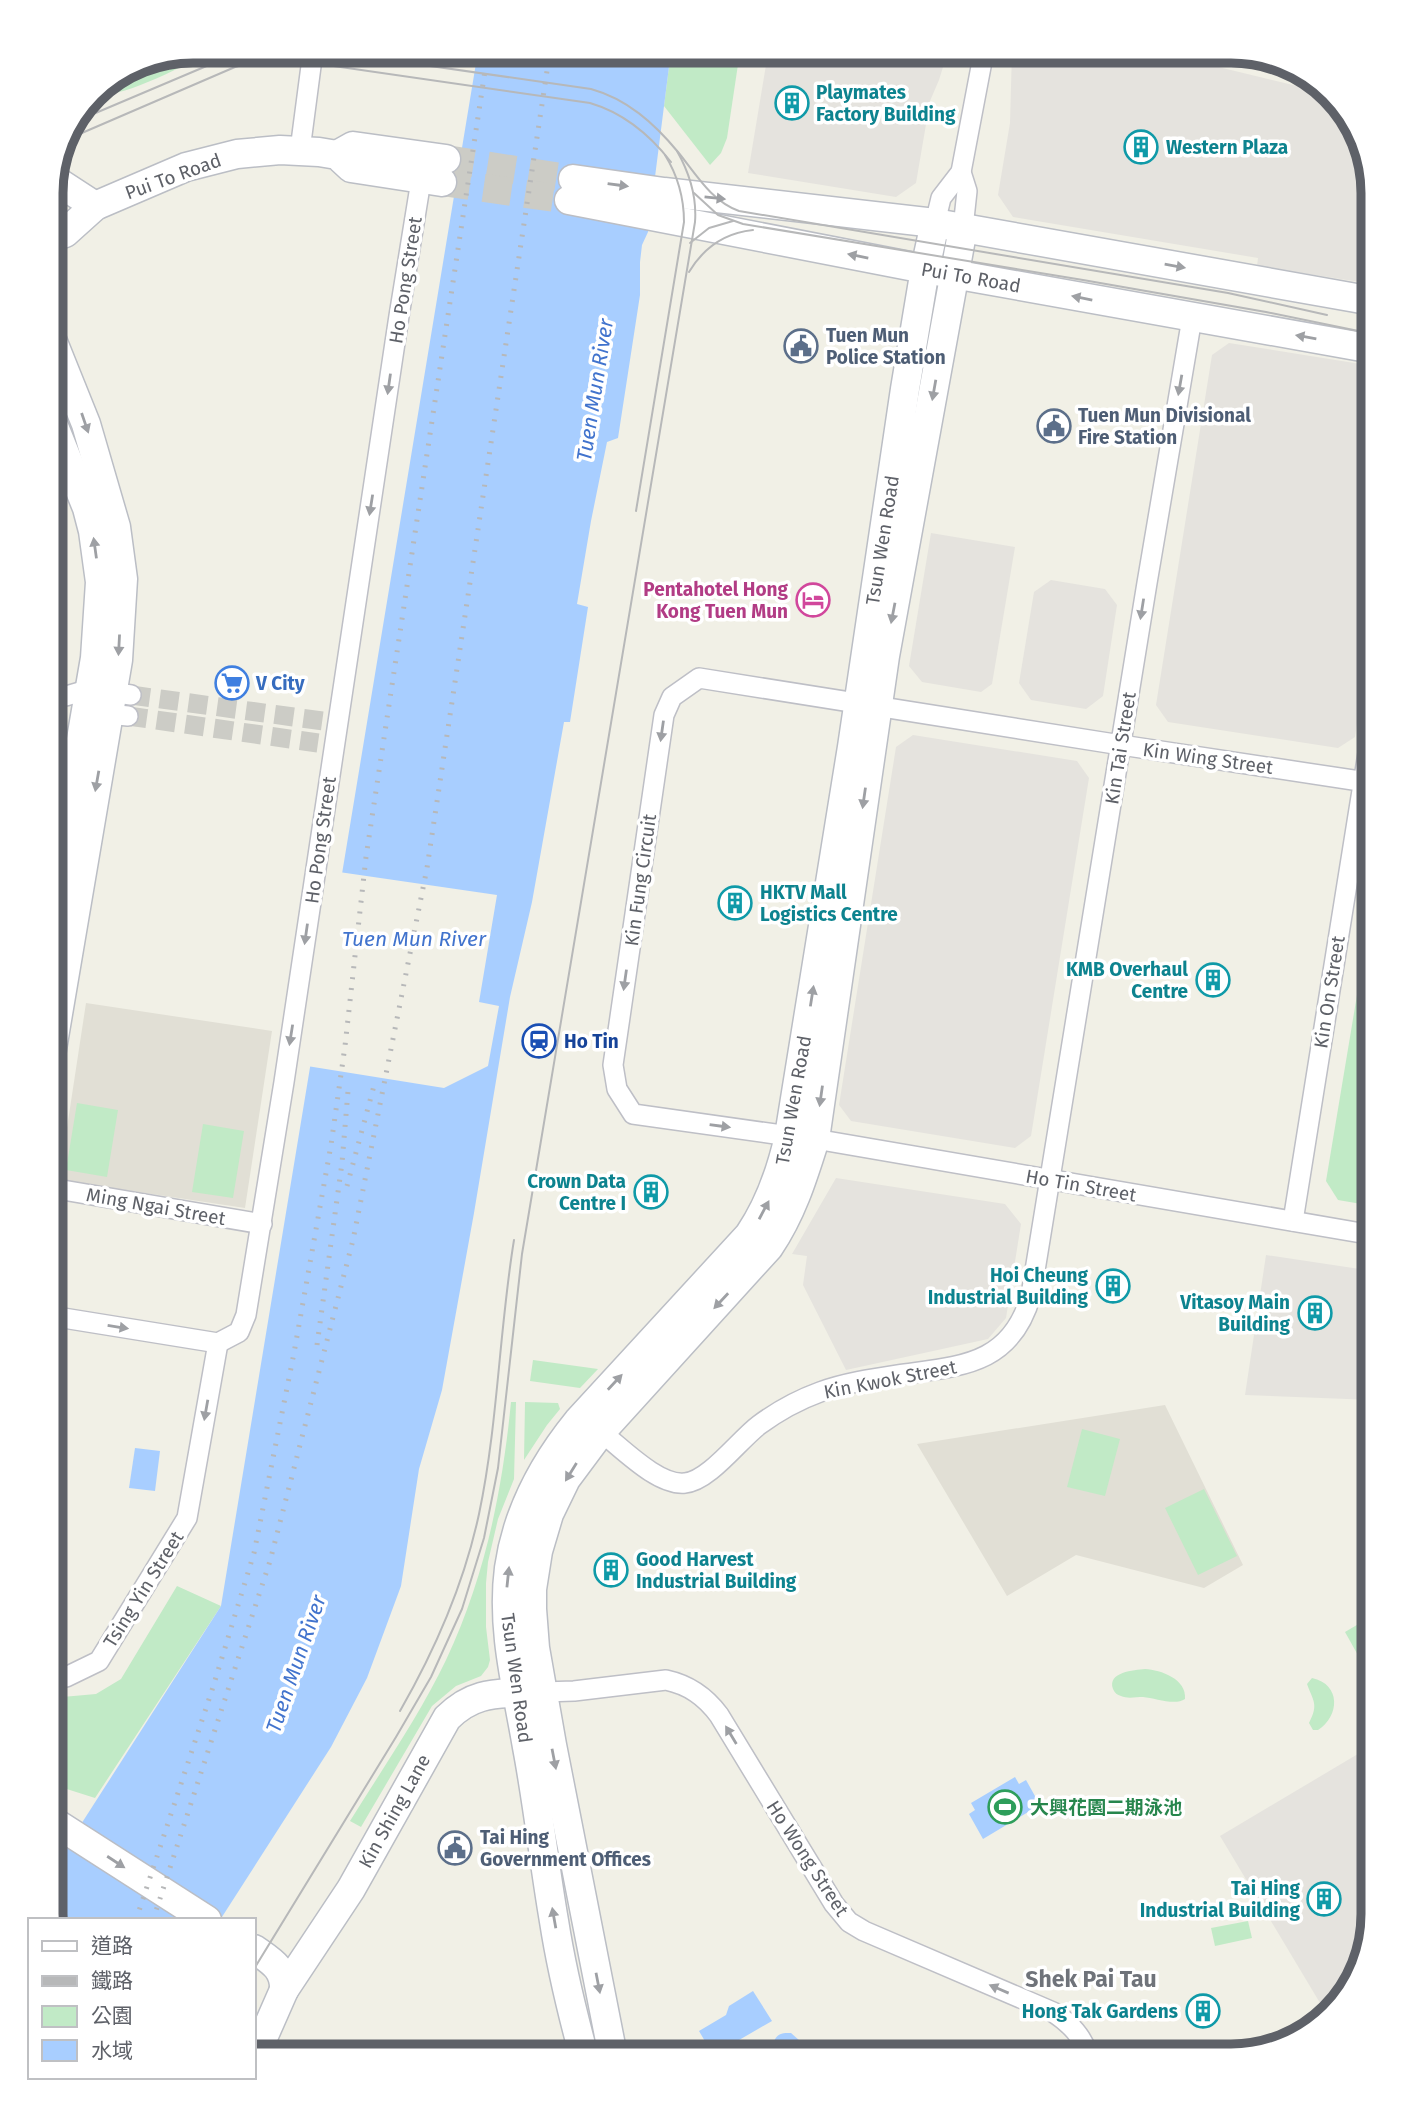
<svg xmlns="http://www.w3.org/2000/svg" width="1424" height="2107" viewBox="0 0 1424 2107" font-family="'Fira Sans','Noto Sans TC',sans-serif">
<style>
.industrial{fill:#e5e3de}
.education{fill:#e1dfd5}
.green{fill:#c1eac6}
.water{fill:#a8ceff}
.pier{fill:#f1f0e6}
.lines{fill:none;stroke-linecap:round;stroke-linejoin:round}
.street-tunnel{stroke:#ccccc6;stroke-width:19;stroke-dasharray:19 10;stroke-linecap:butt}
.secondary-tunnel{stroke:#ccccc6;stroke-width:28;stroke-dasharray:28 14;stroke-linecap:butt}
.street-casing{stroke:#bebfc6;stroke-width:22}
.secondary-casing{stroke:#bbbec5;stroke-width:31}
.street{stroke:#fff;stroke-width:19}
.secondary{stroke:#fff;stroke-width:28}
.tram{stroke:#b7b8b9;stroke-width:2}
.rail{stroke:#b7b8b9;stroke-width:5;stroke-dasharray:2 9;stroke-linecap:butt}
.oneway{fill:#9ea0a4}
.labels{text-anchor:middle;stroke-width:7;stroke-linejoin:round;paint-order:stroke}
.culture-label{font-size:19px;font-weight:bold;fill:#0d838f;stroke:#fff;text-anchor:end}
.street-label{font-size:19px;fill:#5e6168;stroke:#fff}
.service-label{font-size:19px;font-weight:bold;fill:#4e5e75;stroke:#fff;text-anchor:start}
.hotel-label{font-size:19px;font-weight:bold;fill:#b23c85;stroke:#fff;text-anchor:end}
.shop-label{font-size:19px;font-weight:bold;fill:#366cbe;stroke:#fff;text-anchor:start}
.transit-label{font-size:19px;font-weight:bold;fill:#164399;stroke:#fff;text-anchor:start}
.leisure-label{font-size:19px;font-weight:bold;fill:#27864d;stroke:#fff;text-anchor:start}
.water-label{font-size:21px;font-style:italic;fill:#4173cd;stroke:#fff}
.quarter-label{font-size:23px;font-weight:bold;fill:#6f737a;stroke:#fff}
.rim{fill:none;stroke:#5e6168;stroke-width:9}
</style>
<rect width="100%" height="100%" fill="#f1f0e6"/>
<g class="industrial">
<polygon points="825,51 948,51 939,80 930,101 916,183 896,197 748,173 768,53 823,62"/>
<polygon points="1012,51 1153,51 1326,93 1354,122 1373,193 1373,273 1360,282 1257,266 1258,258 1013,217 998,195 1010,123"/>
<polygon points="1229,343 1373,366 1373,621 1355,737 1338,748 1168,722 1156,705 1212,355"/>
<polygon points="931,533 1015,547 992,684 981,692 922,682 909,666"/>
<polygon points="1051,580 1105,589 1117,605 1103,696 1086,709 1031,700 1019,683 1034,592"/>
<polygon points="913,735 1077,761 1089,778 1031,1136 1015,1148 851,1121 839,1105 896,747"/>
<polygon points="836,1178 1005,1204 1021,1224 1006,1318 988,1339 846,1370 803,1285 807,1256 792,1254"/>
<polygon points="1266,1255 1373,1271 1373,1400 1245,1395"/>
<polygon points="1373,1745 1373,1915 1354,1986 1326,2013 1220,1836"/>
</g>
<g class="education">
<polygon points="86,1003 272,1031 245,1208 59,1180"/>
<polygon points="1165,1405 1243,1565 1204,1588 1076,1555 1007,1596 917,1444"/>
</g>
<g class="green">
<path d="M193 51H213C181 66 125 99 90 95L139 61Z"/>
<polygon points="671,51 740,51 727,138 721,153 710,165 664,106"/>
<polygon points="1365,947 1373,949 1373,1206 1338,1200 1326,1181"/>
<polygon points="77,1103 118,1110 107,1177 66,1170"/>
<polygon points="203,1124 244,1131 233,1198 192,1192"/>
<polygon points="533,1360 598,1369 580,1388 530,1381"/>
<path d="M511 1402H516L514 1479 498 1519 488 1562 486 1583V1627L490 1660 488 1667 481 1676 456 1686 432 1706 361 1827 350 1821C383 1768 419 1716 446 1660 485 1577 502 1493 511 1402Z"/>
<polygon points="525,1402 558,1403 560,1409 547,1425 524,1460"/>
<polygon points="1082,1429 1120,1439 1105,1496 1067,1487"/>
<polygon points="1204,1489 1237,1556 1198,1575 1165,1508"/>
<polygon points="177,1586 221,1606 95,1798 51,1784 51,1698 96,1694 121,1679"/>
<polygon points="1367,1619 1373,1619 1373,1682 1345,1632"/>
<path d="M1145 1669C1161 1670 1187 1679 1185 1699 1175 1706 1155 1698 1143 1697 1136 1697 1127 1699 1121 1696 1117 1695 1115 1693 1113 1689 1107 1672 1134 1670 1145 1669Z"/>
<path d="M1312 1678C1341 1684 1340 1716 1318 1730H1313L1309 1723C1319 1704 1313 1701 1307 1684Z"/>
<polygon points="1248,1921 1252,1938 1215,1946 1211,1928"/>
</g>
<g class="water">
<polygon points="478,51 671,51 648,232 642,245 640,262 640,295 618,438 607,442 591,521 577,604 588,607 570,722 564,722 532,902 510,997 474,1213 442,1390 419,1469 401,1586 367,1678 331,1747 220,1920 52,1920 51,1871 221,1606"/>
<polygon points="135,1448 160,1451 155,1491 129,1488"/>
<polygon points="1015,1777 1019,1784 1026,1780 1040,1805 983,1839 969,1814 975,1810 971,1803"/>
<polygon points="753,1991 772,2021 713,2055 699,2031 726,2015 729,2006"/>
<path d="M791 2033 800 2041 801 2047 797 2056H751C756 2053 763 2053 767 2049 778 2040 773 2032 791 2033Z"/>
</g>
<polygon class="pier" points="339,872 497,895 479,1002 499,1006 488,1066 444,1088 307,1066"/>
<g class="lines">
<g class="street-tunnel">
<polyline points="131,695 323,721"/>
<polyline points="128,716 318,743"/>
</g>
<g class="secondary-tunnel">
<polyline points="446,159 573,179"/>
<polyline points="442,182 569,200"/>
</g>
<defs>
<g id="street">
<polyline points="300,150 313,51"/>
<polyline points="961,172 967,191 963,228"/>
<polyline points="935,223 941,198 961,172 984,51"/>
<polyline points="51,694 66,696 90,689 131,695"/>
<polyline points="97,713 128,716"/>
<polyline points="789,1136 633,1114 617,1089 613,1065 664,715 672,697 699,678 1121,745 1373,783"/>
<polyline points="815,1139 1373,1235"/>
<polyline points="51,1188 262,1224"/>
<polyline points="1293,1221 1373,722"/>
<polyline points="51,1316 218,1343 239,1332 246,1315 284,1082 399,316 423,168"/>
<path d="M601 1432C622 1448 658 1486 685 1483 709 1481 739 1440 759 1425 778 1411 798 1400 820 1392 845 1383 871 1379 898 1375 960 1366 1011 1366 1031 1295L1147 583 1192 318"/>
<polyline points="51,1677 66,1677 99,1661 187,1518 218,1343"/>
<path d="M543 1692 574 1691 666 1680C689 1685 705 1696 719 1715L834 1904 849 1922 864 1931 1053 2012C1071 2024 1082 2036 1089 2056"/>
</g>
<g id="secondary">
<polyline points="337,155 353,146 446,159"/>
<polyline points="52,178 95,206"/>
<polyline points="573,179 664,192 935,223 1373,301"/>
<polyline points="569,200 925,269 1373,349"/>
<polyline points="51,238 65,233 95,206 186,167 237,154 280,150 319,152 337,155 351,168 442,182"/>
<polyline points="51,419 87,508 93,531 100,582 95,658 79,751 51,935"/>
<polyline points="51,1055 118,660 123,579 116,527 86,424 51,337"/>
<polyline points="51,1820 207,1920"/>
<path d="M254 1949C271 1961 285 1968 284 1990"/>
<path d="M255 2056 284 1990 351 1889 447 1718C474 1691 497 1694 533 1692"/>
<path d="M584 2056C572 2012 561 1966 554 1921 544 1863 538 1805 527 1747 517 1688 501 1629 509 1568 517 1512 543 1464 578 1421L749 1235C770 1204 781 1172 789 1136L852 747 905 389 925 269 935 223"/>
<path d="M613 2056 552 1745 535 1648 532 1609V1589L538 1551 549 1514 566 1479 601 1432 769 1247C792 1213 803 1177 815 1139L885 656 963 228"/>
</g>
</defs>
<use href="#street" class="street-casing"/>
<use href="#secondary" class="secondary-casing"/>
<use href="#street" class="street"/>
<use href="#secondary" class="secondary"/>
<g class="tram">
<path d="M326 51 591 89C627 99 654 123 678 152 696 174 711 201 739 211L1228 293 1327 315"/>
<polyline points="72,123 242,51"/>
<path d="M61 142 235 67 253 62 292 60 590 103C624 113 650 135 671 162"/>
<polyline points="694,193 718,215 743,224 1083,280 1266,312 1373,334"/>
<polyline points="690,243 709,228 733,221"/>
<path d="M689 272C704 247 724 233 753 230"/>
<path d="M636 511 684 222C684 197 678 176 665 155"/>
<path d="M400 1711C435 1650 464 1584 479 1514 498 1424 499 1331 514 1240"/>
<path d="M254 1969 396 1737 431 1677 462 1609 484 1538 498 1468 522 1254 695 222C697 196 690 174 677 151"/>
</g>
<g class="rail">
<polyline points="347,1186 375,1082"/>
<polyline points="317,1345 342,1163 348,1091"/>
<polyline points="136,1920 213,1687 254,1553 294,1353 331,1145 345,1046 366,857 488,51"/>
<polyline points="153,1920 270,1561 353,1240 427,868 550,51"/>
</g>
</g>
<defs><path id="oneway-solid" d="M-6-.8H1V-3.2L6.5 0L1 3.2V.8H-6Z" transform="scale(1.75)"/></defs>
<g class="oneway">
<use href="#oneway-solid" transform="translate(618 185) rotate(8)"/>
<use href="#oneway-solid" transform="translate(715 198) rotate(6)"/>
<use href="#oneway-solid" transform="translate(858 256) rotate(-169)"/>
<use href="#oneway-solid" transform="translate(1175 266) rotate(10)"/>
<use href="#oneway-solid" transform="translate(1082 298) rotate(-169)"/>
<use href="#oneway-solid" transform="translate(1306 337) rotate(-170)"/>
<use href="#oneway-solid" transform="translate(389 384) rotate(98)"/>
<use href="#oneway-solid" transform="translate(1180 385) rotate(100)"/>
<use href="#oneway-solid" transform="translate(934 390) rotate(100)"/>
<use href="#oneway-solid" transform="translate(85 423) rotate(71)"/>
<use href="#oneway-solid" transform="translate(371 505) rotate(99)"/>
<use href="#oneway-solid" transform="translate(95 548) rotate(-98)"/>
<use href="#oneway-solid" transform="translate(1142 609) rotate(99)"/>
<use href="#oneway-solid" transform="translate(893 613) rotate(101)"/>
<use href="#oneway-solid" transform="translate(119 645) rotate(93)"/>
<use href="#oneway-solid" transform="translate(662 731) rotate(98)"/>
<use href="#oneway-solid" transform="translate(97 781) rotate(100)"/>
<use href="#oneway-solid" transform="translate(864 798) rotate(98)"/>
<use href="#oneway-solid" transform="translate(306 934) rotate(98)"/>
<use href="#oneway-solid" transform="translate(625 980) rotate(98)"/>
<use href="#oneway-solid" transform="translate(812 996) rotate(-81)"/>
<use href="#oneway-solid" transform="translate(291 1035) rotate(99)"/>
<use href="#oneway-solid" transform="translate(821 1096) rotate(98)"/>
<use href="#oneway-solid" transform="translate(720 1126) rotate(8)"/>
<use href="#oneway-solid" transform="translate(764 1210) rotate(-62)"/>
<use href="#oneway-solid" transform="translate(721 1301) rotate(133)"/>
<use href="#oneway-solid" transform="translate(118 1327) rotate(9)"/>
<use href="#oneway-solid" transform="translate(615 1382) rotate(-47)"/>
<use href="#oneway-solid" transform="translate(206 1410) rotate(100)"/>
<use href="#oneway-solid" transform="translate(571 1472) rotate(122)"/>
<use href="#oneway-solid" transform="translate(508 1577) rotate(-84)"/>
<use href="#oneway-solid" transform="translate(731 1735) rotate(-121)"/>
<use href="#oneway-solid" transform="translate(554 1759) rotate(79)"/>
<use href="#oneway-solid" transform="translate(116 1862) rotate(33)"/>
<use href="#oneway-solid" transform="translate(554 1918) rotate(-100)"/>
<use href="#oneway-solid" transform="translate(598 1983) rotate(79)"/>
<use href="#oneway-solid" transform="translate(999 1989) rotate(-157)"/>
</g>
<defs>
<symbol id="building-ring" viewBox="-11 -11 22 22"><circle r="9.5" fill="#fff" stroke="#0f9aa8" stroke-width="1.5"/><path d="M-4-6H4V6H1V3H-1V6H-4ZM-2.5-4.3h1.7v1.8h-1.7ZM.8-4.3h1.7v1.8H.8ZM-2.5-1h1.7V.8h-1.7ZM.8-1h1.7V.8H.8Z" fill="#0f9aa8"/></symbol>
<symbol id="civic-ring" viewBox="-11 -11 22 22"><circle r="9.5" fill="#fff" stroke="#5c6f8a" stroke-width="1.5"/><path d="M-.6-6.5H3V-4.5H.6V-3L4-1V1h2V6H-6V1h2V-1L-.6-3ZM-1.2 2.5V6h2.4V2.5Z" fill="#5c6f8a"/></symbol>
<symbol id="hotel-ring" viewBox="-11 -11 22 22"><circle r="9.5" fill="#fff" stroke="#d1479c" stroke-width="1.5"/><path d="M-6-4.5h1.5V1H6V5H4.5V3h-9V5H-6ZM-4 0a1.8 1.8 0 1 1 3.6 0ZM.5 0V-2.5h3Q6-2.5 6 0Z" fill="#d1479c"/></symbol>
<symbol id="supermarket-ring" viewBox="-11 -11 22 22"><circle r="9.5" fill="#fff" stroke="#3f7fe0" stroke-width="1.5"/><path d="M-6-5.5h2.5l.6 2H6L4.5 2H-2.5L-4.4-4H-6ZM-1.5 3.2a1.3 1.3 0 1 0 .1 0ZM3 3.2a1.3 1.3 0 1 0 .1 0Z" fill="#3f7fe0"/></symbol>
<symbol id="station-ring" viewBox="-11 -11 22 22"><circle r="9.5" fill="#fff" stroke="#1a4fb4" stroke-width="1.5"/><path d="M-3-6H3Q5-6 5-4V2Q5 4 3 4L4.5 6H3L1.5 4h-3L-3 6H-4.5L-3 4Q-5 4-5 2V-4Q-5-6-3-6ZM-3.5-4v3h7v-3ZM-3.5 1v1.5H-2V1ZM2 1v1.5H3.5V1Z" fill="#1a4fb4"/></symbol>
<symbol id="stadium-ring" viewBox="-11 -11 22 22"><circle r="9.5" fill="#fff" stroke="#2e9e5b" stroke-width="1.5"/><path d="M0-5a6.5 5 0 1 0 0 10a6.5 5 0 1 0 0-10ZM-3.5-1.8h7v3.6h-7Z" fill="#2e9e5b"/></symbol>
</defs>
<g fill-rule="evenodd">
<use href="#building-ring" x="773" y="84" width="38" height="38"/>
<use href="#building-ring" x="1122" y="128" width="38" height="38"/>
<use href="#civic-ring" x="782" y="327" width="38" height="38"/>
<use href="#civic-ring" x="1035" y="407" width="38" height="38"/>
<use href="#hotel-ring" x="794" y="581" width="38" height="38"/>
<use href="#supermarket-ring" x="213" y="664" width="38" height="38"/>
<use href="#building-ring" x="716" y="884" width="38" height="38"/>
<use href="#building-ring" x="1194" y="961" width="38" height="38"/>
<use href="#station-ring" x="520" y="1022" width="38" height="38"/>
<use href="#building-ring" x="632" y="1173" width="38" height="38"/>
<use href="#building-ring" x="1094" y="1267" width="38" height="38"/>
<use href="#building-ring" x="1296" y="1294" width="38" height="38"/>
<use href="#building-ring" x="592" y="1551" width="38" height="38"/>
<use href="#stadium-ring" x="986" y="1788" width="38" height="38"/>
<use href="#civic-ring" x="436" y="1829" width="38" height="38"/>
<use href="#building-ring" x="1305" y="1880" width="38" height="38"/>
<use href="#building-ring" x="1184" y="1992" width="38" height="38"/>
</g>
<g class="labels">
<g class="culture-label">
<text x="816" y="99" text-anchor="start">Playmates<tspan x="816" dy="22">Factory Building</tspan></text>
<text x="1166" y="154" text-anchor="start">Western Plaza</text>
<text x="760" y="899" text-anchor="start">HKTV Mall<tspan x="760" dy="22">Logistics Centre</tspan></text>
<text x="1188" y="976">KMB Overhaul<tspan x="1188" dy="22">Centre</tspan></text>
<text x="626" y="1188">Crown Data<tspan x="626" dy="22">Centre I</tspan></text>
<text x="1088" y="1282">Hoi Cheung<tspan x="1088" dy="22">Industrial Building</tspan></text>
<text x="1290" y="1309">Vitasoy Main<tspan x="1290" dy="22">Building</tspan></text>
<text x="636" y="1566" text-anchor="start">Good Harvest<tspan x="636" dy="22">Industrial Building</tspan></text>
<text x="1300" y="1895">Tai Hing<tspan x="1300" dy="22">Industrial Building</tspan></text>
<text x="1178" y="2018">Hong Tak Gardens</text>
</g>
<g class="street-label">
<text transform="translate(173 176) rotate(-20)" y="7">Pui To Road</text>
<text transform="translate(971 277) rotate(10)" y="7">Pui To Road</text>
<text transform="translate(405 280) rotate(-81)" y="7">Ho Pong Street</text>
<text transform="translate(882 540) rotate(-81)" y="7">Tsun Wen Road</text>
<text transform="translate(1120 748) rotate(-81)" y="7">Kin Tai Street</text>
<text transform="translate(1208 758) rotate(8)" y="7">Kin Wing Street</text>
<text transform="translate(320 840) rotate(-82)" y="7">Ho Pong Street</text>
<text transform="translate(640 880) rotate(-82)" y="7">Kin Fung Circuit</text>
<text transform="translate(1329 992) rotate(-81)" y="7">Kin On Street</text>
<text transform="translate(793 1100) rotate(-80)" y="7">Tsun Wen Road</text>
<text transform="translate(1081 1185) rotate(10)" y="7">Ho Tin Street</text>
<text transform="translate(156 1206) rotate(10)" y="7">Ming Ngai Street</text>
<text transform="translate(890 1379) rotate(-11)" y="7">Kin Kwok Street</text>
<text transform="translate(143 1589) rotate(-58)" y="7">Tsing Yin Street</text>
<text transform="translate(517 1678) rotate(82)" y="7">Tsun Wen Road</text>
<text transform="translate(394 1811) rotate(-61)" y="7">Kin Shing Lane</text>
<text transform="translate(808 1858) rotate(57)" y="7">Ho Wong Street</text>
</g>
<g class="service-label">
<text x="826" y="342">Tuen Mun<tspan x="826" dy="22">Police Station</tspan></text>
<text x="1078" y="422">Tuen Mun Divisional<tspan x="1078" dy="22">Fire Station</tspan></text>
<text x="480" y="1844">Tai Hing<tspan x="480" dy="22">Government Offices</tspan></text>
</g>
<g class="hotel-label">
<text x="788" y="596">Pentahotel Hong<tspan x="788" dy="22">Kong Tuen Mun</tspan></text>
</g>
<g class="shop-label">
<text x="256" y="690">V City</text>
</g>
<g class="transit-label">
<text x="564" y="1048">Ho Tin</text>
</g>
<g class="leisure-label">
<text x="1030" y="1814">大興花園二期泳池</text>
</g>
<g class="water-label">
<text transform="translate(595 390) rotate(-81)" y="7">Tuen Mun River</text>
<text x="414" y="946">Tuen Mun River</text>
<text transform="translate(296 1664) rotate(-71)" y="7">Tuen Mun River</text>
</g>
<g class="quarter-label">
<text x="1091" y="1987">Shek Pai Tau</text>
</g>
</g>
<path d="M0 0H1424V2107H0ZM193 63H1231A130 130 0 0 1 1361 193V1914A130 130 0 0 1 1231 2044H193A130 130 0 0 1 63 1914V193A130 130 0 0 1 193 63Z" fill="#fff" fill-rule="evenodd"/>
<path class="rim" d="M193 63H1231A130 130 0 0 1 1361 193V1914A130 130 0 0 1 1231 2044H193A130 130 0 0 1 63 1914V193A130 130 0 0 1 193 63Z"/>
<rect x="28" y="1918" width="228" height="161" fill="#ffffff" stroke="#bfc0c3" stroke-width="2"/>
<rect x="42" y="1941" width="35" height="10" fill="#ffffff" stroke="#bfc0c3" stroke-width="2"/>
<text x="91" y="1953" font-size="21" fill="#5e6168">道路</text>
<rect x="42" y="1976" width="35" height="10" fill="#b7b8b9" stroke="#bfc0c3" stroke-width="2"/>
<text x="91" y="1988" font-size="21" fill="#5e6168">鐵路</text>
<rect x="42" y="2006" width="35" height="21" fill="#c1eac6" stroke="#bfc0c3" stroke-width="2"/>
<text x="91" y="2023" font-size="21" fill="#5e6168">公園</text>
<rect x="42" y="2040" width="35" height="21" fill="#a8ceff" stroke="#bfc0c3" stroke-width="2"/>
<text x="91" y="2058" font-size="21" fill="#5e6168">水域</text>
</svg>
